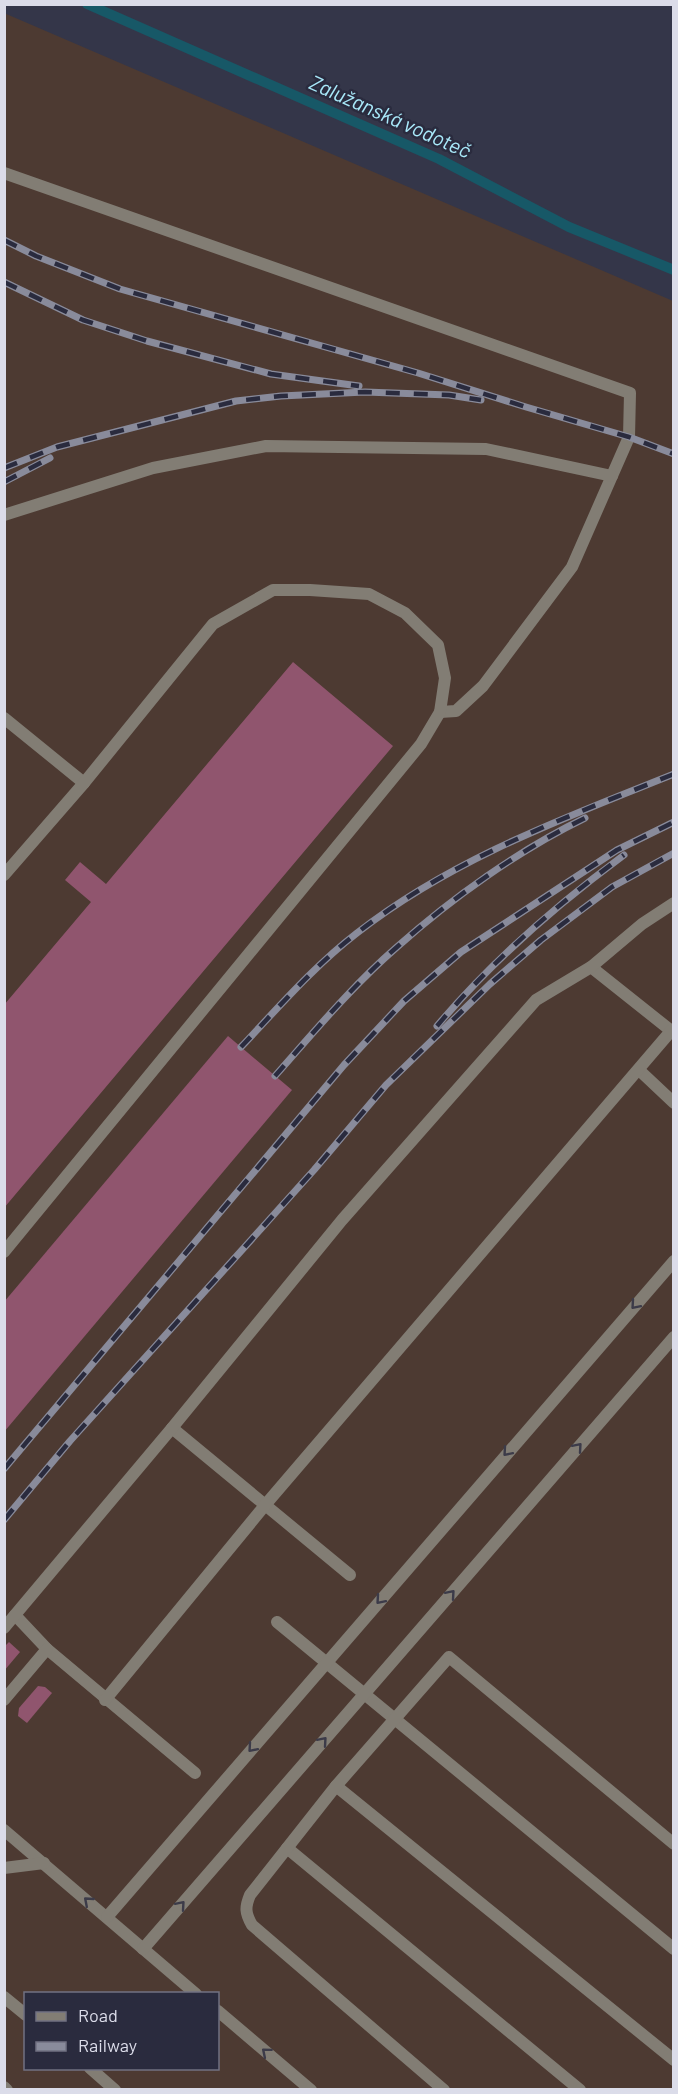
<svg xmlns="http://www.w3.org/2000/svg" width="678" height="2094" viewBox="0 0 678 2094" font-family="Barlow,sans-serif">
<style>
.industrial{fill:#4d3a32;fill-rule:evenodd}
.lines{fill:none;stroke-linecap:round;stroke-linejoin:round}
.stream{stroke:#175867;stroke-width:10}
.building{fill:#90556e}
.service{stroke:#827d74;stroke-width:12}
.minor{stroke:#827d74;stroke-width:12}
.rail-casing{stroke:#898b9b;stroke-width:7}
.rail{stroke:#2a2b3e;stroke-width:4.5;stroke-dasharray:14;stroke-linecap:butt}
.oneway{stroke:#3c3b49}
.labels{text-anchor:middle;stroke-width:5;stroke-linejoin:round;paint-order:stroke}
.water-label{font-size:21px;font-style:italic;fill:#a9e9fa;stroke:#2a2b3e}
</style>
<rect width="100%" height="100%" fill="#343649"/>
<path class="industrial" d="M4 13 673 301V2089H5ZM26 1994H218V2068H26Z"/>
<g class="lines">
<polyline class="stream" points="87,4 439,159 569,227 674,270"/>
</g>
<g class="building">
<polygon points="293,662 393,746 4,1208 4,1005 91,902 65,880 80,862 106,884"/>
<polygon points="228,1036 292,1090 4,1432 4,1302"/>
<polygon points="9,1642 20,1652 4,1671 4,1647"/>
<polygon points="38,1686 45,1687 52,1693 27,1723 18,1716 19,1708"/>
</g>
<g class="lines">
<g class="service">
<polyline points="4,173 630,393 629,437 572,567 483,686 456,711 440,712"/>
<polyline points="4,515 153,468 266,446 486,449 612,476"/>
<polyline points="4,718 84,783"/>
<polyline points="4,875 84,783 213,624 273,590 310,590 369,594 405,613 438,645 445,678 440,712 421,744 4,1252"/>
<polyline points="591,967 674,1033"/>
<polyline points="639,1070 674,1103"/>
<polyline points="172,1428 350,1575"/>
<polyline points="15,1615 47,1649 195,1773"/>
<polyline points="277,1622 674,1949"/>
<polyline points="4,1628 172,1428 342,1220 536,1000 591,967 642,924 674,903"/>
<polyline points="4,1700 47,1649"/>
<polyline points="105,1700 266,1504 671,1031"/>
<polyline points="336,1786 674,2060"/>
<polyline points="4,1830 196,1994"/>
<polyline points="287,1848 580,2090"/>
<polyline points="4,1868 44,1863"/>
<polyline points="4,1997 26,2015"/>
<polyline points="218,2011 311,2090"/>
<polyline points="90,2068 115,2090"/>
<polyline points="4,2087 7,2090"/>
<path d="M444 2090 252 1925C245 1913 245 1907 250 1895L336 1786 449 1657 674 1844"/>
</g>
<g class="minor">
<polyline points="107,1917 674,1261"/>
<polyline points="143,1949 674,1337"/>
</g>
<defs>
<g id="rail">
<polyline points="4,240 36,256 120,289 418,373 526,407 629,437 674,454"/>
<polyline points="4,282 83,320 147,341 271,374 359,386"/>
<polyline points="4,468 57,447 236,401 281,396 365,392 449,395 481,400"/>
<polyline points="4,482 50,458"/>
<path d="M437 1026C493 960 555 906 624 855"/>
<path d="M241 1047C278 1008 314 966 357 933 452 859 564 818 674 774"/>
<path d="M275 1076C314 1032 352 986 397 947 452 898 519 850 585 818"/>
<polyline points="4,1469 344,1065 404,1001 461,952 617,850 674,822"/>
<polyline points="4,1520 70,1441 314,1170 386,1085 490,984 541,940 612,887 674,853"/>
</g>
</defs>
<use href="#rail" class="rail-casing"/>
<use href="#rail" class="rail"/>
</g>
<defs><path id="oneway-chevron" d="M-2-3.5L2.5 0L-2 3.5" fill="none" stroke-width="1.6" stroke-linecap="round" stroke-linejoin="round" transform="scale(1.5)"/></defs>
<g class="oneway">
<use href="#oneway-chevron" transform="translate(635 1305) rotate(131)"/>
<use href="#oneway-chevron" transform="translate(578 1447) rotate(-49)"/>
<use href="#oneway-chevron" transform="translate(507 1452) rotate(131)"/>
<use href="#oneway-chevron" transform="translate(451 1594) rotate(-49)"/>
<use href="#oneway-chevron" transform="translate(380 1600) rotate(131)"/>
<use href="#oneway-chevron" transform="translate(323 1741) rotate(-49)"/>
<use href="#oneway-chevron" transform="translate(252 1748) rotate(131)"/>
<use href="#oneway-chevron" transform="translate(88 1901) rotate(-139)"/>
<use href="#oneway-chevron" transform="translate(181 1905) rotate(-49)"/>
<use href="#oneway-chevron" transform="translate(266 2052) rotate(-140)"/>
</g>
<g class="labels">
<g class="water-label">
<text transform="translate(390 117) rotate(24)" y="7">Zalužanská vodoteč</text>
</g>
</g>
<rect width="678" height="2094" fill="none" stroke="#dbdce9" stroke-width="12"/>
<rect x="24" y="1992" width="195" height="78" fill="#2a2b3e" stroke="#717282" stroke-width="1.5"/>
<rect x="36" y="2012" width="30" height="9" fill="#827d74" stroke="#717282" stroke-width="1.5"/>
<text x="78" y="2022" font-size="18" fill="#dbdce9">Road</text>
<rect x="36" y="2042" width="30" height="9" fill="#898b9b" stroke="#717282" stroke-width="1.5"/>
<text x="78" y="2052" font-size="18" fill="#dbdce9">Railway</text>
</svg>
